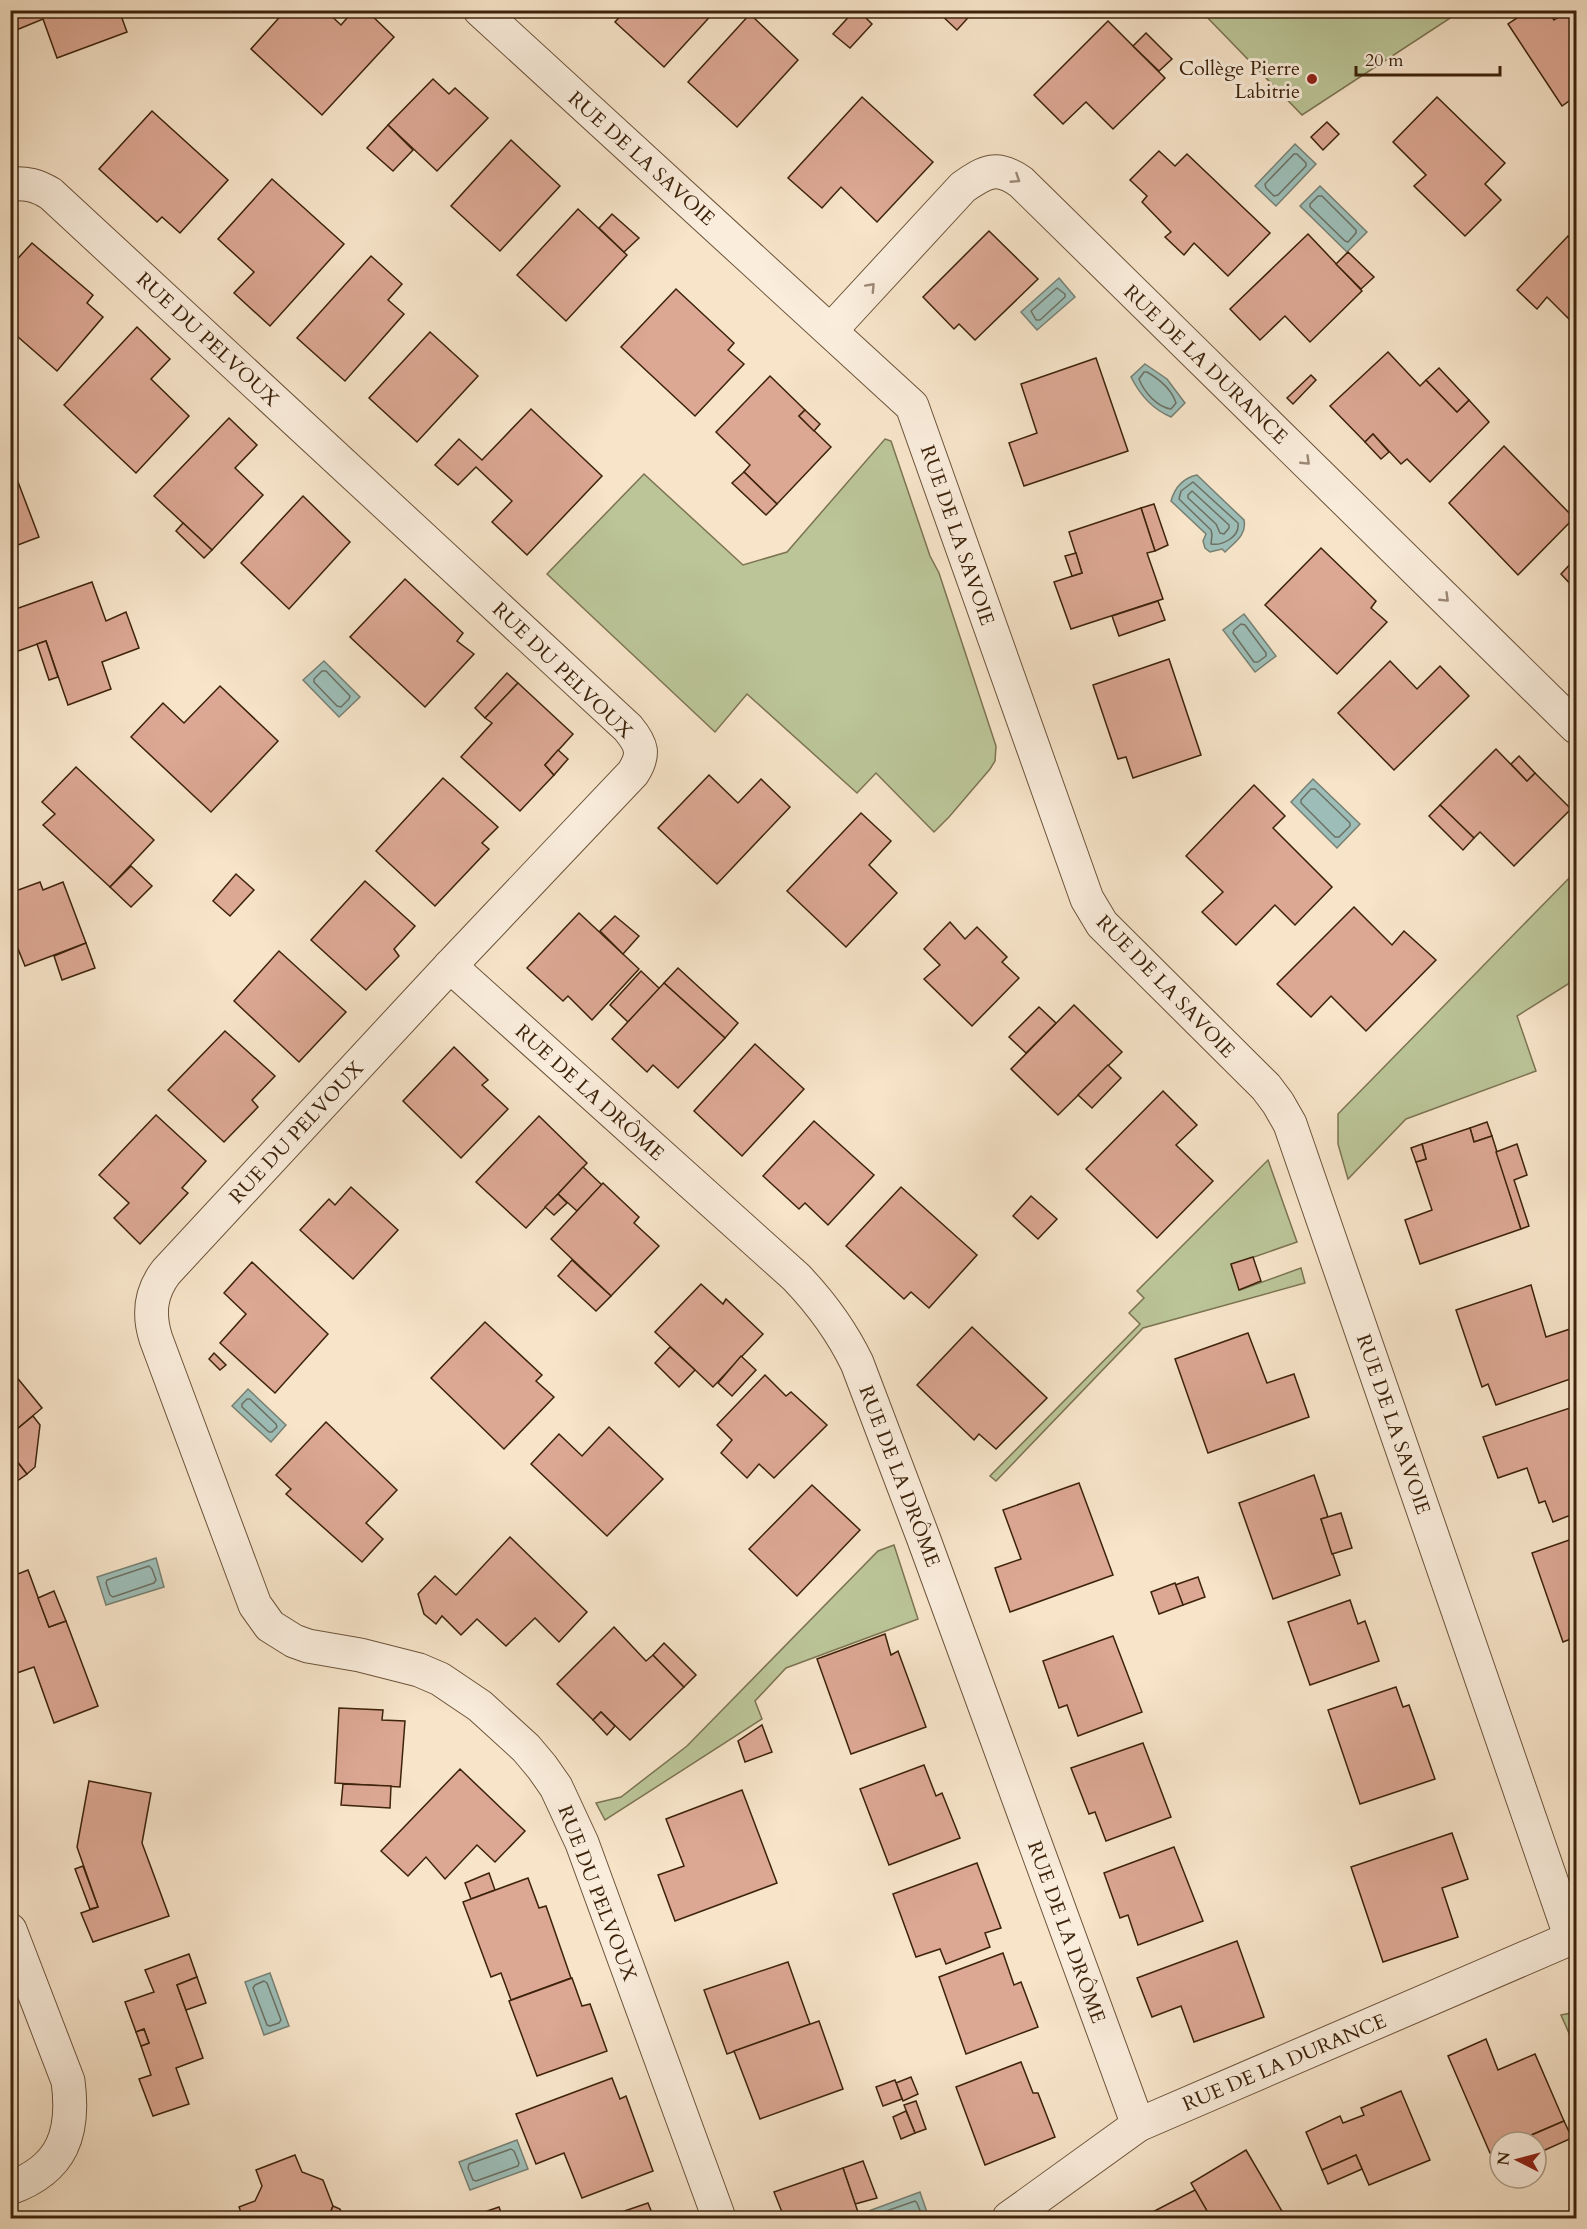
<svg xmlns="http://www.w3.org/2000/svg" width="1587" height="2229" viewBox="0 0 1587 2229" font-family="Cardo,serif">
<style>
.green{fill:#bbc598;stroke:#7c7452;stroke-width:1.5}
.water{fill:#9dbeb8;stroke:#778073;stroke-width:1.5}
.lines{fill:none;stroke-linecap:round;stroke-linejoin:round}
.shore{stroke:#6d7062;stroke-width:1.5}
.building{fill:#dca793;stroke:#3d230b;stroke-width:1.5}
.street-casing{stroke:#6c533a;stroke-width:35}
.street{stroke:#faeddc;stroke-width:33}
.oneway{stroke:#9c8874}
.poi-dot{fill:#8f2418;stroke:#faeddc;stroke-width:2}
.labels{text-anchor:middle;stroke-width:6;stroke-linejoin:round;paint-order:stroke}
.poi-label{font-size:20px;fill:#3d230b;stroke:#faeddc;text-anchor:end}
.street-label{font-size:20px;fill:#3d230b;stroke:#faeddc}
</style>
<rect width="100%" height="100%" fill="#f7e4c9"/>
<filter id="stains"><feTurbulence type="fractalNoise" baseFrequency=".00333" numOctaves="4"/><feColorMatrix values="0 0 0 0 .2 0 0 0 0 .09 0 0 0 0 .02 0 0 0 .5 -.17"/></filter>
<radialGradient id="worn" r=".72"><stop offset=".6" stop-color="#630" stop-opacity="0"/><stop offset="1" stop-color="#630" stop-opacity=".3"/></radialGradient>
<g class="green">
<polygon points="1201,11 1461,11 1302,115"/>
<polygon points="885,439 891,441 930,556 939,573 996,746 995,761 990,769 949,817 934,832 876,773 857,793 747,694 715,732 547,574 644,474 743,565 787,552"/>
<polygon points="1576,871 1576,979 1517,1016 1536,1071 1406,1119 1348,1179 1338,1144 1338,1114"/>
<polygon points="1268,1160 1297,1242 1231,1265 1240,1290 1301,1268 1305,1283 1143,1328 996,1481 990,1476 1140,1324 1129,1313 1144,1298 1137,1291"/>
<polygon points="894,1545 918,1619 786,1668 755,1701 762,1719 605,1820 596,1803 621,1797 687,1746 878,1551"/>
<polygon points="1576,2012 1576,2049 1561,2015"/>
</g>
<g class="water">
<polygon points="1295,144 1316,164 1276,206 1255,186"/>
<polygon points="1320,186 1367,232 1347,252 1300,206"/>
<polygon points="1059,278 1075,297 1037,330 1021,312"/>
<path d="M1145 364 1167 379 1185 403 1171 417C1152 409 1140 395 1131 377Z"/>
<path d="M1197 475 1244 520C1247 535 1235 542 1225 552L1222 549 1210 552 1205 548 1203 541 1206 534 1171 501C1175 487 1183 478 1197 475Z"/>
<polygon points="1244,614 1276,656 1255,672 1223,630"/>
<polygon points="324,661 360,697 339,717 303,680"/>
<polygon points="1313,779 1360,824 1337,848 1291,802"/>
<polygon points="248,1389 286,1425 271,1442 232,1406"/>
<polygon points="156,1558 164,1587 106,1605 97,1577"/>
<polygon points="270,1973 289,2026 264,2035 245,1982"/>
<polygon points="517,2140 528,2169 470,2190 459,2162"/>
<polygon points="920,2192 929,2218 868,2218 866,2212"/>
</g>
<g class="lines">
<g class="shore">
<polygon points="1294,154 1297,154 1306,163 1306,166 1278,195 1274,196 1266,188 1265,184"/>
<polygon points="1318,196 1322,196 1356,230 1356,233 1348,242 1345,241 1310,207 1310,204"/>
<polygon points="1057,288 1065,294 1065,297 1040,320 1036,320 1031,311"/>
<path d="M1144 372H1147C1159 379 1172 390 1176 403L1171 409C1157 407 1144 392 1139 379Z"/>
<path d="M1193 482 1238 523C1240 537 1222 546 1211 544L1212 535 1211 530 1179 499 1181 491Z"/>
<polygon points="1192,491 1229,525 1229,528 1224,534 1220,533 1216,524 1188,498 1188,495"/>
<polygon points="1241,624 1245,625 1266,653 1266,656 1258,662 1254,662 1233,633 1234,630"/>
<polygon points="322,671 326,671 350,696 349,699 341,707 337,706 314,682 314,679"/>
<polygon points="1311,789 1315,789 1350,823 1350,826 1339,837 1335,837 1301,803 1301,800"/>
<polygon points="247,1399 250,1399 276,1424 277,1427 272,1432 269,1432 242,1407 242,1404"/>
<polygon points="149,1566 152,1569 156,1580 154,1583 113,1597 110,1595 106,1583 107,1580"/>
<polygon points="264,1981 267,1983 281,2020 279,2023 270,2026 267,2025 253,1988 255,1985"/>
<polygon points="511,2149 514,2151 519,2163 518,2166 476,2181 473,2180 468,2168 469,2164"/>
<polyline points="873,2218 875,2215 915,2201 917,2203 923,2218"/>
</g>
</g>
<g class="building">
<polygon points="10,10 119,10 127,32 57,58 43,19 14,31 10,22"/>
<polygon points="286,10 325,10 341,25 354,10 366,10 394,37 322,115 251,49"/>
<polygon points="626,10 716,10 664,67 615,22"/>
<polygon points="855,10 858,10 872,24 850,48 833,34"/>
<polygon points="936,10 975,10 957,30"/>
<polygon points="1529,10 1547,10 1554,20 1569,10 1576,10 1576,96 1562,106 1508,24"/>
<polygon points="750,14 798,60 737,127 688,82"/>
<polygon points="1108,21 1165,78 1113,129 1086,102 1063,124 1034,95"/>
<polygon points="1146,33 1172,59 1159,71 1133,46"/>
<polygon points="433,79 449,94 455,88 488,118 437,171 388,125"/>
<polygon points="862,97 933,162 877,222 841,187 822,208 788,178"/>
<polygon points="1437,97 1505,163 1485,184 1501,200 1465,236 1414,186 1426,175 1393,142"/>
<polygon points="152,111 228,180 180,233 162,217 157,222 99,169"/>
<polygon points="1327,122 1339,134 1323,150 1311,137"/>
<polygon points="388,125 413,150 393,171 367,148"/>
<polygon points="511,140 560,186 500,251 451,206"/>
<polygon points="1159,151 1175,166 1187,154 1270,233 1228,276 1194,243 1184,255 1165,237 1171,232 1142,202 1147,196 1130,180"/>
<polygon points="272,179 344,244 270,326 234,293 254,272 218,239"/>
<polygon points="578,209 627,255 566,321 517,275"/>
<polygon points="612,214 639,238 624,252 599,228"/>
<polygon points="989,231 1038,279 975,340 959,324 954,329 923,297"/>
<polygon points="1308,234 1362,291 1310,342 1285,316 1260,340 1230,309"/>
<polygon points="1568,236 1576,245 1576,326 1547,297 1537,309 1517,290"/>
<polygon points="32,243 93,295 87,303 103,317 57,371 10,330 10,267"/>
<polygon points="1348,252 1374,277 1361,289 1336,264"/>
<polygon points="371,256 402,284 388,300 404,314 345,381 297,338"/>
<polygon points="676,289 734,343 728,350 744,364 695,416 621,347"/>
<polygon points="137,327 170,359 151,379 189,416 136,473 64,405"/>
<polygon points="430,332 478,376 417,442 369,398"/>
<polygon points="1388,352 1420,386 1426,380 1457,412 1469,400 1489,422 1430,482 1407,459 1401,464 1373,434 1365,442 1330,406"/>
<polygon points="1096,358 1128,451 1024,486 1009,443 1037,433 1021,384"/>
<polygon points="1439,368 1469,400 1457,412 1426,380"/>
<polygon points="1311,375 1316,380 1293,404 1287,398"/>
<polygon points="770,376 805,410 799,416 831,447 777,504 744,472 750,465 716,432"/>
<polygon points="531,409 602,476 527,555 492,522 512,501 476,467 458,485 435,465 459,439 482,460"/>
<polygon points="805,410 820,424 814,431 799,416"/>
<polygon points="229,418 257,445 235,468 263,495 212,550 154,496"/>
<polygon points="1373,434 1389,452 1381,459 1365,442"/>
<polygon points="1504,446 1574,518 1518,575 1449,503"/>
<polygon points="10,461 39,537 10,548"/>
<polygon points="744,472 777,504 766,515 732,483"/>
<polygon points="303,496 350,542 289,609 241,563"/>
<polygon points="1154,504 1168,545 1155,551 1141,508"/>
<polygon points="1141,508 1155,551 1147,553 1163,599 1071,629 1054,582 1082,573 1069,532"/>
<polygon points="183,523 212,550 204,558 176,531"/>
<polygon points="1321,548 1376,601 1371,608 1387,622 1337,674 1265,605"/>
<polygon points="1076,553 1082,573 1072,576 1065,556"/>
<polygon points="1576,558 1576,590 1561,574"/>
<polygon points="405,579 463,633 457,641 474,654 425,707 350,637"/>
<polygon points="92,582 106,621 126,612 139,648 102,662 111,689 68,705 46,641 10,654 10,611"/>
<polygon points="1158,601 1165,620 1119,636 1112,616"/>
<polygon points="46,641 58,677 49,680 37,644"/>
<polygon points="1169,659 1201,755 1133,778 1126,757 1118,759 1093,685"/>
<polygon points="1390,661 1417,689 1440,666 1469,696 1394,770 1338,713"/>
<polygon points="507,673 518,683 485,718 475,708"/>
<polygon points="518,683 573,734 545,765 554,775 520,811 461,757 492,723 485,718"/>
<polygon points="220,686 278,741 211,812 131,737 163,703 184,723"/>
<polygon points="1496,749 1527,781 1535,773 1571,809 1514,866 1480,832 1474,838 1440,805"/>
<polygon points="558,750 568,759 554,775 545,765"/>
<polygon points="1519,756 1535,773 1527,781 1511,764"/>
<polygon points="76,767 154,840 110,887 43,825 55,814 42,802"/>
<polygon points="709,775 738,803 761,779 790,807 717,884 658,828"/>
<polygon points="443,778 498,827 482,843 489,849 435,906 376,851"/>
<polygon points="1254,785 1285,816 1273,828 1332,887 1295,925 1275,905 1236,945 1202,912 1223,892 1186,856"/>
<polygon points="1440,805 1474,838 1463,850 1429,816"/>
<polygon points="861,813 891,841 869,865 897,893 846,947 787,891"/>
<polygon points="131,866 152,886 131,907 110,887"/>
<polygon points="236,874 254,890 230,916 213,901"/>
<polygon points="365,881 415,926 394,949 399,956 366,990 311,940"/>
<polygon points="40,882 43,890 63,882 86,943 25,966 10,929 10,893"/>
<polygon points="1354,907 1392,945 1404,931 1436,960 1366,1031 1331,996 1311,1017 1277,984"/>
<polygon points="579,913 639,969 592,1020 568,996 563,1001 527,968"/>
<polygon points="615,916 639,936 623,954 600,931"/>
<polygon points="950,922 965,939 977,927 1007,957 1002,962 1019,978 972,1026 924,979 940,965 924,949"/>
<polygon points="86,943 95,968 62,980 54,956"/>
<polygon points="279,951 346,1012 299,1062 234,1001"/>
<polygon points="678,968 738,1023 725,1038 664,983"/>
<polygon points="641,971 660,989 628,1022 610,1005"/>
<polygon points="664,983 725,1038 678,1088 653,1065 647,1072 612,1039"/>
<polygon points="1074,1005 1122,1052 1058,1115 1011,1069"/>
<polygon points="1039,1007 1056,1023 1026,1053 1009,1037"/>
<polygon points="225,1031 275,1076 252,1100 258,1107 224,1142 168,1090"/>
<polygon points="755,1044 804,1089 742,1156 694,1111"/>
<polygon points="454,1047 488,1080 482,1085 508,1109 461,1158 403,1101"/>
<polygon points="1108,1065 1121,1078 1092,1108 1078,1095"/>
<polygon points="1163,1091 1197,1125 1176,1145 1213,1181 1157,1238 1086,1169"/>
<polygon points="156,1115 206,1161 182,1188 188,1193 140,1244 114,1218 129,1203 99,1175"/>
<polygon points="539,1116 587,1163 526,1228 476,1182"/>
<polygon points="814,1121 874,1175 828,1225 805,1203 799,1209 763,1176"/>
<polygon points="1487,1122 1492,1136 1474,1142 1470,1128"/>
<polygon points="1470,1128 1474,1142 1492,1136 1521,1229 1420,1264 1405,1220 1432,1210 1416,1162 1426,1159 1422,1144"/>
<polygon points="1422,1144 1426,1159 1416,1162 1411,1148"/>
<polygon points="1517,1144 1527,1175 1514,1180 1529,1226 1521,1229 1496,1152"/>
<polygon points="583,1167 602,1185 577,1211 558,1194"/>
<polygon points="603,1183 639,1217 634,1223 659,1246 611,1296 551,1239"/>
<polygon points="351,1187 398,1230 353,1279 300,1230 329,1199 335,1205"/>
<polygon points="901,1187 977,1255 929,1308 911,1292 904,1299 846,1246"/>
<polygon points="558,1194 567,1203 554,1215 545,1207"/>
<polygon points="1031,1196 1057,1219 1038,1239 1013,1216"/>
<polygon points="1253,1257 1261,1281 1239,1290 1231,1264"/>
<polygon points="572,1260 611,1296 596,1311 558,1276"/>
<polygon points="252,1262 328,1334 275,1393 220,1343 246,1314 224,1293"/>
<polygon points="701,1284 723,1304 726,1299 763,1334 713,1387 655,1332"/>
<polygon points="1531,1285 1546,1337 1570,1329 1576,1347 1576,1377 1496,1405 1488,1384 1482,1387 1456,1310"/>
<polygon points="485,1322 542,1375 536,1381 554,1397 504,1449 431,1378"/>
<polygon points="972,1327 1047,1398 996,1449 979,1434 974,1440 917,1385"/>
<polygon points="1248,1333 1267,1383 1294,1374 1309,1417 1208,1453 1175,1359"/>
<polygon points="670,1347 695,1370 679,1387 655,1363"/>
<polygon points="214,1353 226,1365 220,1370 209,1359"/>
<polygon points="741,1356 756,1370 732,1396 718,1383"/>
<polygon points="10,1369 42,1408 16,1430 13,1456 27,1474 10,1486"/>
<polygon points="765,1375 786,1396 791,1392 827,1425 774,1478 759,1464 747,1478 721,1453 732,1440 717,1425"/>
<polygon points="1576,1406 1576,1513 1553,1522 1545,1501 1539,1503 1527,1468 1498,1478 1483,1437"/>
<polygon points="33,1416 40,1425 35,1467 27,1474 13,1456 16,1430"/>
<polygon points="326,1422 397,1490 366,1523 383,1539 362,1562 286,1494 291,1489 276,1475"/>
<polygon points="609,1427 663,1479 607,1536 531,1464 559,1434 582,1456"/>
<polygon points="1314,1475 1328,1517 1321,1519 1340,1575 1273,1599 1239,1503"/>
<polygon points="1079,1483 1113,1575 1010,1612 995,1568 1021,1559 1003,1510"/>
<polygon points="812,1485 860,1530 797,1596 749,1549"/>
<polygon points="1341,1513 1352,1548 1332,1554 1321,1519"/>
<polygon points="510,1537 587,1612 559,1642 535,1618 506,1646 477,1619 461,1635 442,1616 436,1624 424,1614 418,1594 435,1576 456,1595"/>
<polygon points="1575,1538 1576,1544 1576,1637 1563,1642 1532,1553"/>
<polygon points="28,1570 49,1627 66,1621 98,1706 54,1723 34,1667 14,1674 10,1664 10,1577"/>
<polygon points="1198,1577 1205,1597 1183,1605 1175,1585"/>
<polygon points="1175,1583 1183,1605 1159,1614 1151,1592"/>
<polygon points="54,1591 66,1621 49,1627 38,1598"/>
<polygon points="1350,1600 1358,1624 1365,1621 1379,1661 1310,1685 1288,1622"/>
<polygon points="614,1627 646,1661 653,1655 684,1687 630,1740 601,1712 593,1720 557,1684"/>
<polygon points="885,1634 891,1655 898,1651 926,1727 851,1754 817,1659"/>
<polygon points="1113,1636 1142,1712 1078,1736 1067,1705 1059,1708 1043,1661"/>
<polygon points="1576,1637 1576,1660 1569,1639"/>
<polygon points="664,1643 696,1675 684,1687 653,1655"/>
<polygon points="1396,1687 1403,1707 1409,1705 1435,1779 1360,1804 1328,1710"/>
<polygon points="339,1708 383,1710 382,1720 405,1721 400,1787 335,1783"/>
<polygon points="601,1712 615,1726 607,1735 593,1720"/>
<polygon points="762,1725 772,1752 745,1762 738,1741"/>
<polygon points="1143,1743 1171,1817 1106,1841 1095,1812 1089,1814 1071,1768"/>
<polygon points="924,1765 936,1796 942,1793 960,1838 889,1865 860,1789"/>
<polygon points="460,1769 525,1831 495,1862 477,1845 445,1879 426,1857 408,1876 381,1851"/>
<polygon points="89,1781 151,1793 142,1843 169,1916 93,1942 81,1913 98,1907 77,1847"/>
<polygon points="343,1784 391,1786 390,1808 341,1805"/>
<polygon points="742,1790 777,1883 675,1921 658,1875 684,1866 666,1819"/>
<polygon points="1452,1833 1468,1879 1442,1888 1458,1937 1383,1962 1351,1867"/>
<polygon points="1174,1847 1203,1921 1138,1945 1128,1915 1120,1918 1104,1873"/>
<polygon points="977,1863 1001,1928 985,1933 990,1947 946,1964 940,1949 916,1957 893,1894"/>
<polygon points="83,1866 98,1907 90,1909 75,1869"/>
<polygon points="489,1873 495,1890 471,1899 465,1883"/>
<polygon points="528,1878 539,1908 546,1906 571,1978 511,2000 501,1973 491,1977 463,1902"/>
<polygon points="1237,1941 1264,2017 1194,2042 1181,2006 1152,2017 1137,1978"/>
<polygon points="1003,1953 1014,1985 1021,1982 1038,2027 966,2054 939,1977"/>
<polygon points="189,1954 197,1977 177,1985 203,2058 176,2068 189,2104 153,2116 139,2079 151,2075 141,2046 149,2043 144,2029 136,2032 125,2002 154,1992 145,1970"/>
<polygon points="788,1962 810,2024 727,2054 704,1990"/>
<polygon points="197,1977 206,2003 186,2010 177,1985"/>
<polygon points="572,1978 582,2006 590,2004 607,2051 537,2076 509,2001"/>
<polygon points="819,2021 843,2089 760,2119 734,2051"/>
<polygon points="144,2029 149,2043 141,2046 136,2032"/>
<polygon points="1486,2039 1498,2070 1535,2054 1564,2121 1515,2142 1500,2142 1500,2148 1490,2153 1448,2056"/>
<polygon points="1021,2062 1033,2093 1038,2093 1055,2137 985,2165 956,2087"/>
<polygon points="911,2077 918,2094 903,2101 896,2083"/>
<polygon points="612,2078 620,2099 626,2096 653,2171 582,2198 564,2153 536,2164 516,2114"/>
<polygon points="895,2080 902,2099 883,2106 876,2087"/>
<polygon points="1401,2091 1430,2160 1369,2185 1356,2155 1322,2170 1306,2132 1340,2116 1343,2123 1364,2115 1361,2108"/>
<polygon points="916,2101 926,2129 915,2133 904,2105"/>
<polygon points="906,2111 915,2133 901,2139 893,2117"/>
<polygon points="1564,2121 1572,2138 1536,2154 1536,2142 1529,2142 1527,2137"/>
<polygon points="1246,2150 1286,2218 1211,2218 1191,2183"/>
<polygon points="295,2155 302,2172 323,2180 333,2206 328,2218 243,2218 239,2207 255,2201 262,2186 256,2170"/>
<polygon points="1356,2155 1362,2169 1328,2184 1322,2170"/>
<polygon points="863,2161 877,2198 855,2204 843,2168"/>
<polygon points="843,2168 860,2218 777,2218 775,2215 782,2212 774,2192"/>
<polygon points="1195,2190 1211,2218 1141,2218"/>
<polygon points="648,2203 654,2218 604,2218"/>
<polygon points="333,2206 340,2209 344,2218 328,2218"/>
<polygon points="499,2207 503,2218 467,2218"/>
</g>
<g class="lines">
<defs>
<g id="street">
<polyline points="480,10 912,406 1087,899 1102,924 1266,1087 1278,1103 1290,1124 1571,1938"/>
<path d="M10 184C27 183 37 185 51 194L628 728C642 745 645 754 633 773L450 966 166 1272C150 1293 148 1314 156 1339L255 1605 270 1626 294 1641 308 1646 360 1655 419 1670 440 1679 480 1706 526 1748 542 1767 556 1787 582 1843 719 2218"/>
<path d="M831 330 963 187C986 171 997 165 1021 182L1576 727"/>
<path d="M450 966 796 1277C821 1303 841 1330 857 1363L923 1537 1138 2125"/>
<path d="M10 1930 68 2081C75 2133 63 2169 10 2188"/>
<polyline points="1009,2218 1138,2125 1576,1936"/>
</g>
</defs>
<use href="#street" class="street-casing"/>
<use href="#street" class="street"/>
</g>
<defs><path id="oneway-chevron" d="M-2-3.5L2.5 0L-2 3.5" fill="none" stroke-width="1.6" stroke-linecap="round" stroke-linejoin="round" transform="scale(1.5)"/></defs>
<g class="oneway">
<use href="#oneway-chevron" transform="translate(1016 179) rotate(33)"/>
<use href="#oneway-chevron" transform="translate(871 287) rotate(-47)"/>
<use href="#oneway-chevron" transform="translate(1306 461) rotate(44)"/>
<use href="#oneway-chevron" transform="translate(1445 598) rotate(44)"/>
</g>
<circle class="poi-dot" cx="1312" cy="79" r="6"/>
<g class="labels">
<g class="poi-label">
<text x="1300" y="75">Collège Pierre<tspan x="1300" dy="23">Labitrie</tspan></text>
</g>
<g class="street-label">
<text transform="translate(642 158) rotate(42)" y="7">RUE DE LA SAVOIE</text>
<text transform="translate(208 339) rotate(43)" y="7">RUE DU PELVOUX</text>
<text transform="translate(1206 364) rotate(44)" y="7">RUE DE LA DURANCE</text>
<text transform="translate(958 535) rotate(71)" y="7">RUE DE LA SAVOIE</text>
<text transform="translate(563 670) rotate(44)" y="7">RUE DU PELVOUX</text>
<text transform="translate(1166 986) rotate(46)" y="7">RUE DE LA SAVOIE</text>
<text transform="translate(590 1092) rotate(42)" y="7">RUE DE LA DRÔME</text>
<text transform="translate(296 1132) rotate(-47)" y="7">RUE DU PELVOUX</text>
<text transform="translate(1394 1424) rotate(71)" y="7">RUE DE LA SAVOIE</text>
<text transform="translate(900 1476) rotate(69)" y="7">RUE DE LA DRÔME</text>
<text transform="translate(598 1893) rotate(69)" y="7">RUE DU PELVOUX</text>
<text transform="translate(1067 1932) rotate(70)" y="7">RUE DE LA DRÔME</text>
<text transform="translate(1284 2062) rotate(-23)" y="7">RUE DE LA DURANCE</text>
</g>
</g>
<rect width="1587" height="2229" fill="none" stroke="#f7e4c9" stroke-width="36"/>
<rect x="12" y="12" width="1563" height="2205" fill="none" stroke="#3d230b" stroke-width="3"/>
<rect x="18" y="18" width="1551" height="2193" fill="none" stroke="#3d230b" stroke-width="1.5"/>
<g transform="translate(1518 2160) rotate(276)"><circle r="28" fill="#faeddc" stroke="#ae9c88" stroke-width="1.5"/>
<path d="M0-4.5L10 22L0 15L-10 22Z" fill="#8f2418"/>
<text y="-9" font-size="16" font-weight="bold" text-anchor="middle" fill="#3d230b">N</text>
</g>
<path d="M1356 66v9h144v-9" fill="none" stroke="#3d230b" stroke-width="3"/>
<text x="1365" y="66" font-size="18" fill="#3d230b" stroke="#faeddc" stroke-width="4.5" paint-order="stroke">20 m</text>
<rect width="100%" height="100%" filter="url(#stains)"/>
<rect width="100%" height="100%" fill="url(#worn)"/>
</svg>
